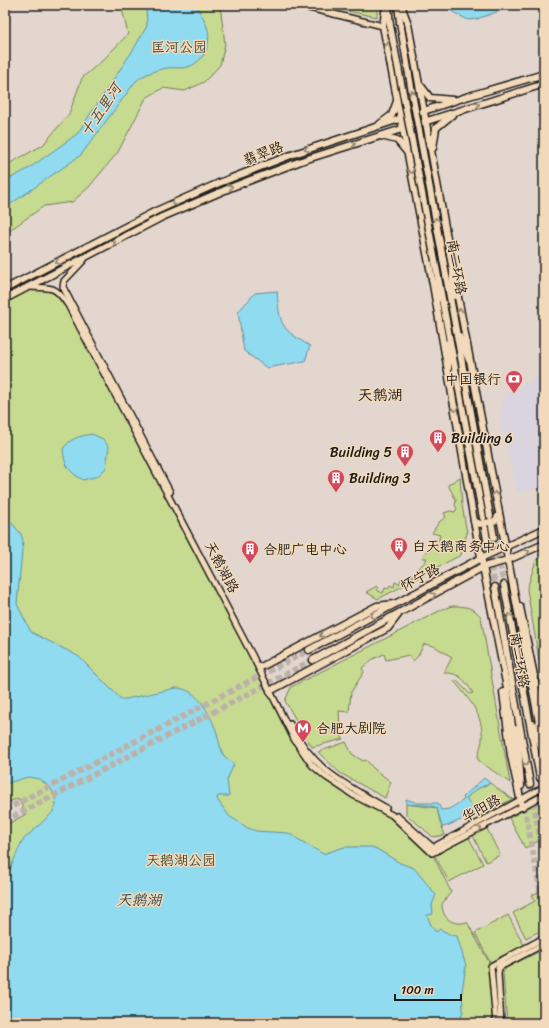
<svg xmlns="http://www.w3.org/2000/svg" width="549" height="1028" viewBox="0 0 549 1028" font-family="Sriracha,'LXGW WenKai TC',sans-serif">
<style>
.built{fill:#d9d4dd}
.green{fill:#c7db90;stroke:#727c56}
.water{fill:#90dbf0;stroke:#628f9b}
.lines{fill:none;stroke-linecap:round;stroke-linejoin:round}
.primary-tunnel{stroke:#bbb1aa;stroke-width:6;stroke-dasharray:6 3;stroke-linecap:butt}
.trunk-tunnel{stroke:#bbb1aa;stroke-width:6;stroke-dasharray:6 3;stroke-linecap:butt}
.tertiary-casing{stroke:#1c1c1c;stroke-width:8}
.primary-casing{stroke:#1c1c1c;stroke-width:9}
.trunk-casing{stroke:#1c1c1c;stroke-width:9}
.tertiary{stroke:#f2d9b9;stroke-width:5}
.primary{stroke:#f2d9b9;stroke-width:6}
.trunk{stroke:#f2d9b9;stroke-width:6}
.trunk-bridge-casing{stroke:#1c1c1c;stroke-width:9;stroke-linecap:butt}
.trunk-bridge{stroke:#f2d9b9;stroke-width:6}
.oneway{stroke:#928472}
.labels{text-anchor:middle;stroke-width:3;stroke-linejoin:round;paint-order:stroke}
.park-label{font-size:14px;fill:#474c39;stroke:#f2d9b9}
.street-label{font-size:14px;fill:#1c1c1c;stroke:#f2d9b9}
.poi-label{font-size:14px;fill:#1c1c1c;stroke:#f2d9b9;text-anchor:start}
.water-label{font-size:15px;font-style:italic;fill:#394c51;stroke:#f2d9b9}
.neighbourhood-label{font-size:15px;fill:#1c1c1c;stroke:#f2d9b9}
</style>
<rect width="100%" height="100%" fill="#e3d6ce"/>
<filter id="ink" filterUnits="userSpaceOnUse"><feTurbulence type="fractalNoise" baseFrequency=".025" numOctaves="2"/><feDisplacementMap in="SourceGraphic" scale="8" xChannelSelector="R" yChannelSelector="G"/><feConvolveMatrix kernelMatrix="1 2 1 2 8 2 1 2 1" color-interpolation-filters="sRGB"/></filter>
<g filter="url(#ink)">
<polygon class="built" points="544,373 544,489 517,491 499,416 507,392"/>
<g class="green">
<polygon points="121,5 220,5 225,44 220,65 204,82 185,91 163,88 146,98 118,152 89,187 72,202 44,206 7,232 5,235 5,166 43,145 69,114 82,78 103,60 128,34"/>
<polygon points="317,5 377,5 377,17"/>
<path d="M29 287 59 291 294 739 312 765 326 777 392 815 432 853 451 892 442 904C442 919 453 926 467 922L491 966 492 1023H5V826L26 814 18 798 5 804V299Z"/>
<polygon points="460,477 462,505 467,533 461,555 428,572 417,569 424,563 427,558 422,558 426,551 431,550 430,546 437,547 440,535 432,533 439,522 446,517 444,513 450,511 455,512 457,508 455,506 456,500 448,485"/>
<polygon points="544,556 544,689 527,589 536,560"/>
<polygon points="414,573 424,575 378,599 366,592 377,586 379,588 376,590 383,593 385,588 388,589 390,585 394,587 395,582 399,584 401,579 406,580 407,576 412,577"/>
<path d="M452 606C464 606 474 607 481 617L510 783 478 760C477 753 482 746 482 739 484 715 468 698 454 681L456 680 470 694 473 693C465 681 460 672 444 673L452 657 434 646 424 644 418 656 413 661 409 655 386 660 384 654 373 659 362 668 364 672 351 692 349 712 339 711 340 731 343 739 312 747 285 701 291 687 443 609Z"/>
<polygon points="346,742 352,754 363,761 366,760 373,768 391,782 385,798 340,773 318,752"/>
<polygon points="490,783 512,799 479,817 466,798 477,789"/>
<polygon points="538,803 544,815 544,838 525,848 509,818"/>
<polygon points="406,804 437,808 440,822 445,835 433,837 406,814"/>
<polygon points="486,827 500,855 486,862 472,834"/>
<polygon points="468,836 483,864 449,882 434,854"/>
<polygon points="543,890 544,929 526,938 513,913 535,901 532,895"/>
<polygon points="508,915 524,945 490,962 475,933"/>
<polygon points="540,951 544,954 544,1023 507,1023 503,973 506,968"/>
</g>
<g class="water">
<path d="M146 5H196C199 12 204 17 206 24 213 40 206 61 188 67 182 69 174 67 167 68 155 70 145 74 136 81L81 155 5 208V181L28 169 77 134 133 50 147 26Z"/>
<polygon points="440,5 544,5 544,8 508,8 477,19 468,20"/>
<path d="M277 291C280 326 280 328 310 346L305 361 267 368 244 351 238 312 255 293Z"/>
<path d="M92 434 103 439 109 447 106 468 98 476 83 480C69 472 64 465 63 449 70 438 80 436 92 434Z"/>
<path d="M5 515 21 534 23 541 17 604 31 632 78 656 121 699H126L176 688C198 688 210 714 217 733 219 740 220 749 224 756 227 759 231 761 234 764L227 780 229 796H218L217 799 229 816 248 828 256 831 288 833 323 854 344 847H371L377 849 400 863 414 868 436 895 432 905 433 914 427 915 431 925 436 932 440 929 451 935 457 936 466 966 462 991 463 1012 458 1023H8L5 1016V881L22 841 52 813 56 806 55 797 50 787 39 779 28 777 5 784Z"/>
<path d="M484 778 490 783 477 789 466 798 477 813 447 826 442 827 437 808C429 803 415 806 406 804V799L417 803H438L441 810 449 809 464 800 463 797Z"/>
</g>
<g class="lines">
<g class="primary-tunnel">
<polyline points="521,788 544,911"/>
<polyline points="5,810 309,650"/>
<polyline points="5,821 313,660"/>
</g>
<g class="trunk-tunnel">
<polyline points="494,538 504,585"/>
<polyline points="487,540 495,587"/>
<polyline points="540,778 544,798"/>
<polyline points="530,784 544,859"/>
</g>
<defs>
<g id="tertiary">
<polyline points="297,5 383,26"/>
<polyline points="84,260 64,281 63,287 170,492"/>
<path d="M29 287C52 289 54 284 68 305L252 655 294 739 312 765 326 777 353 795 392 815 432 853 544 795"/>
<path d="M290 724C315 772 342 782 386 808"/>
<polyline points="397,816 437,851"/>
<polyline points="430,849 544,787"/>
<polyline points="501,961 498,973 501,1023"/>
<polyline points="498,968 544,944"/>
<polyline points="496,1023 491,966 544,938"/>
</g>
<g id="primary">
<polyline points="386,5 383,26 432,279 474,521 507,688 517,765"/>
<polyline points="401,5 408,24 453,271 544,749"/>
<polyline points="421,86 430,98 453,100"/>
<polyline points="380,124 392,115 397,101"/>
<polyline points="381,136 397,140 407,152"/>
<polyline points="433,148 436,128 453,114"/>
<polyline points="5,289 156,211 219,183 291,155 469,96 544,74"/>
<polyline points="5,299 162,217 232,187 301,161 544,84"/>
<polyline points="474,521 480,524 495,521 499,515"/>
<polyline points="520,607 544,725"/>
<polyline points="309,650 481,558 544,529"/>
<polyline points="313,660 483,567 508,560 544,544"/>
<polyline points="259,668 377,606 394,604"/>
<polyline points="270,691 388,628 398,615"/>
<polyline points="503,692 511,756 522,807"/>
<polyline points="539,941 544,947"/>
</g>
<g id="trunk">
<polyline points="388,5 390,25"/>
<polyline points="398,5 400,22"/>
<polyline points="443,259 490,516"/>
<polyline points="435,261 483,518"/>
<polyline points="453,271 453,296"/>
<polyline points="432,279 439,298"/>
<polyline points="459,336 469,360"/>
<polyline points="448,343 448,368"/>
<polyline points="492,526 494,538"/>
<polyline points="485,528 487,540"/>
<polyline points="504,585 540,778"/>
<polyline points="495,587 530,784"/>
<polyline points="533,724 544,755"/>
<polyline points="517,729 521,786"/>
</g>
</defs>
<use href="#tertiary" class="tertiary-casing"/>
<use href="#primary" class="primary-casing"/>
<use href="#trunk" class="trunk-casing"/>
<use href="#tertiary" class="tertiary"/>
<use href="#primary" class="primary"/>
<use href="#trunk" class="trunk"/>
<defs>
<g id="trunk-bridge">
<polyline points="400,22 414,104 443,259"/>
<polyline points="390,25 435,261"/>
</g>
</defs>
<use href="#trunk-bridge" class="trunk-bridge-casing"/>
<use href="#trunk-bridge" class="trunk-bridge"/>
</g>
<defs><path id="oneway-chevron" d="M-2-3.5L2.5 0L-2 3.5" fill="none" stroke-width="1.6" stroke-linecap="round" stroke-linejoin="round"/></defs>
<g class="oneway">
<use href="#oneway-chevron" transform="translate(386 43) rotate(79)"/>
<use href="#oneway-chevron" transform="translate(412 93) rotate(-99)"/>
<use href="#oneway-chevron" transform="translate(477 105) rotate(-17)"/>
<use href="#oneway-chevron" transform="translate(353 144) rotate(-17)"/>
<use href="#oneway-chevron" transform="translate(307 149) rotate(162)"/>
<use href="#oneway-chevron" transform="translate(411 171) rotate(79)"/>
<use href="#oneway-chevron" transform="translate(230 187) rotate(-22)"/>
<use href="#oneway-chevron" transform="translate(174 203) rotate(156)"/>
<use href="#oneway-chevron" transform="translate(436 220) rotate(-101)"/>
<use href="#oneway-chevron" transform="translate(113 243) rotate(-27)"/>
<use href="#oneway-chevron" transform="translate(58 262) rotate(153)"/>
<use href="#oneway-chevron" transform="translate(460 311) rotate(-101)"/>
<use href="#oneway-chevron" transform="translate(455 409) rotate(80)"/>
<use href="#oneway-chevron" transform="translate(495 494) rotate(-100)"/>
<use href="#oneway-chevron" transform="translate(527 552) rotate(-25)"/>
<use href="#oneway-chevron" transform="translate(433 595) rotate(-29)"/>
<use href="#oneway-chevron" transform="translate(373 616) rotate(152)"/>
<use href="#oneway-chevron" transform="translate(510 616) rotate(-101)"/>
<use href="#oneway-chevron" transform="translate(322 635) rotate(152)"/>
<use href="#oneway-chevron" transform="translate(526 763) rotate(80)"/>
<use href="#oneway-chevron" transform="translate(479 829) rotate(-27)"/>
</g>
</g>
<defs>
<symbol id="bank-pin" viewBox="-11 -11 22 30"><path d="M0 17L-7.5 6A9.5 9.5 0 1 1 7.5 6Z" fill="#d1495b" stroke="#f2d9b9"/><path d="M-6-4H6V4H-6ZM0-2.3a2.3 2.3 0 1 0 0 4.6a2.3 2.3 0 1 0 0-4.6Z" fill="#fff"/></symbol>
<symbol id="building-pin" viewBox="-11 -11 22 30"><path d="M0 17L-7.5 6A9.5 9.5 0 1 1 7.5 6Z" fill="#d1495b" stroke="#f2d9b9"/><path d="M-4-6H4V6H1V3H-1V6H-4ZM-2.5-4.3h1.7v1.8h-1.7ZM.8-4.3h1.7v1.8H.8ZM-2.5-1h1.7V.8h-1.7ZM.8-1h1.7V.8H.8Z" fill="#fff"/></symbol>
<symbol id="metro-pin" viewBox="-11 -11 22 30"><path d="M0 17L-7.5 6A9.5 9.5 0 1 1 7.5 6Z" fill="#d1495b" stroke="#f2d9b9"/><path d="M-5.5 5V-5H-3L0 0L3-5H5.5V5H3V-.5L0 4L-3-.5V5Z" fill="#fff"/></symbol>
</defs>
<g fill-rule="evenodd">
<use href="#bank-pin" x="504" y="369" width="20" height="27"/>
<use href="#building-pin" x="428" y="428" width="20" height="27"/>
<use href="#building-pin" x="395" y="442" width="20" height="27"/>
<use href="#building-pin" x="326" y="468" width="20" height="27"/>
<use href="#building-pin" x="389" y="536" width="20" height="27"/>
<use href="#building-pin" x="240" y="539" width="20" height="27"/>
<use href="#metro-pin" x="293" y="718" width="20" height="27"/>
</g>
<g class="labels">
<g class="park-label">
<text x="179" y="52">匡河公园</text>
<text x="181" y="865">天鹅湖公园</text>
</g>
<g class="street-label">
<text transform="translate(263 153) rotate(-21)" y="5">翡翠路</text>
<text transform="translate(457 267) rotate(80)" y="5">南二环路</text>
<text transform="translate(222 567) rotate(62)" y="5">天鹅湖路</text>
<text transform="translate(420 577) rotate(-28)" y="5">怀宁路</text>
<text transform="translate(520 660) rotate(80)" y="5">南二环路</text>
<text transform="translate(481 808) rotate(-29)" y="5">华阳路</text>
</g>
<g class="poi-label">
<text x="501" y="384" text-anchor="end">中国银行</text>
<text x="451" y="443">Building 6</text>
<text x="392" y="457" text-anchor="end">Building 5</text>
<text x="349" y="483">Building 3</text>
<text x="412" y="551">白天鹅商务中心</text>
<text x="263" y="554">合肥广电中心</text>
<text x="316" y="733">合肥大剧院</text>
</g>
<g class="water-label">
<text transform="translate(101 110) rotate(-56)" y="5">十五里河</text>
<text x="139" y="905">天鹅湖</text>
</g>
<g class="neighbourhood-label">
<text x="380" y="400">天鹅湖</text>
</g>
</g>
<rect width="549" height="1028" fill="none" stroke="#f2d9b9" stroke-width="20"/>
<rect x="10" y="10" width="529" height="1008" fill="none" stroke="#1c1c1c" stroke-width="1.5" filter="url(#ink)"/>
<path d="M395 994v6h66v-6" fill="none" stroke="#1c1c1c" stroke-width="2"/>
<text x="401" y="994" font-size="12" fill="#1c1c1c" stroke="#f2d9b9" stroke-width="3" paint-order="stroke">100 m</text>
</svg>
